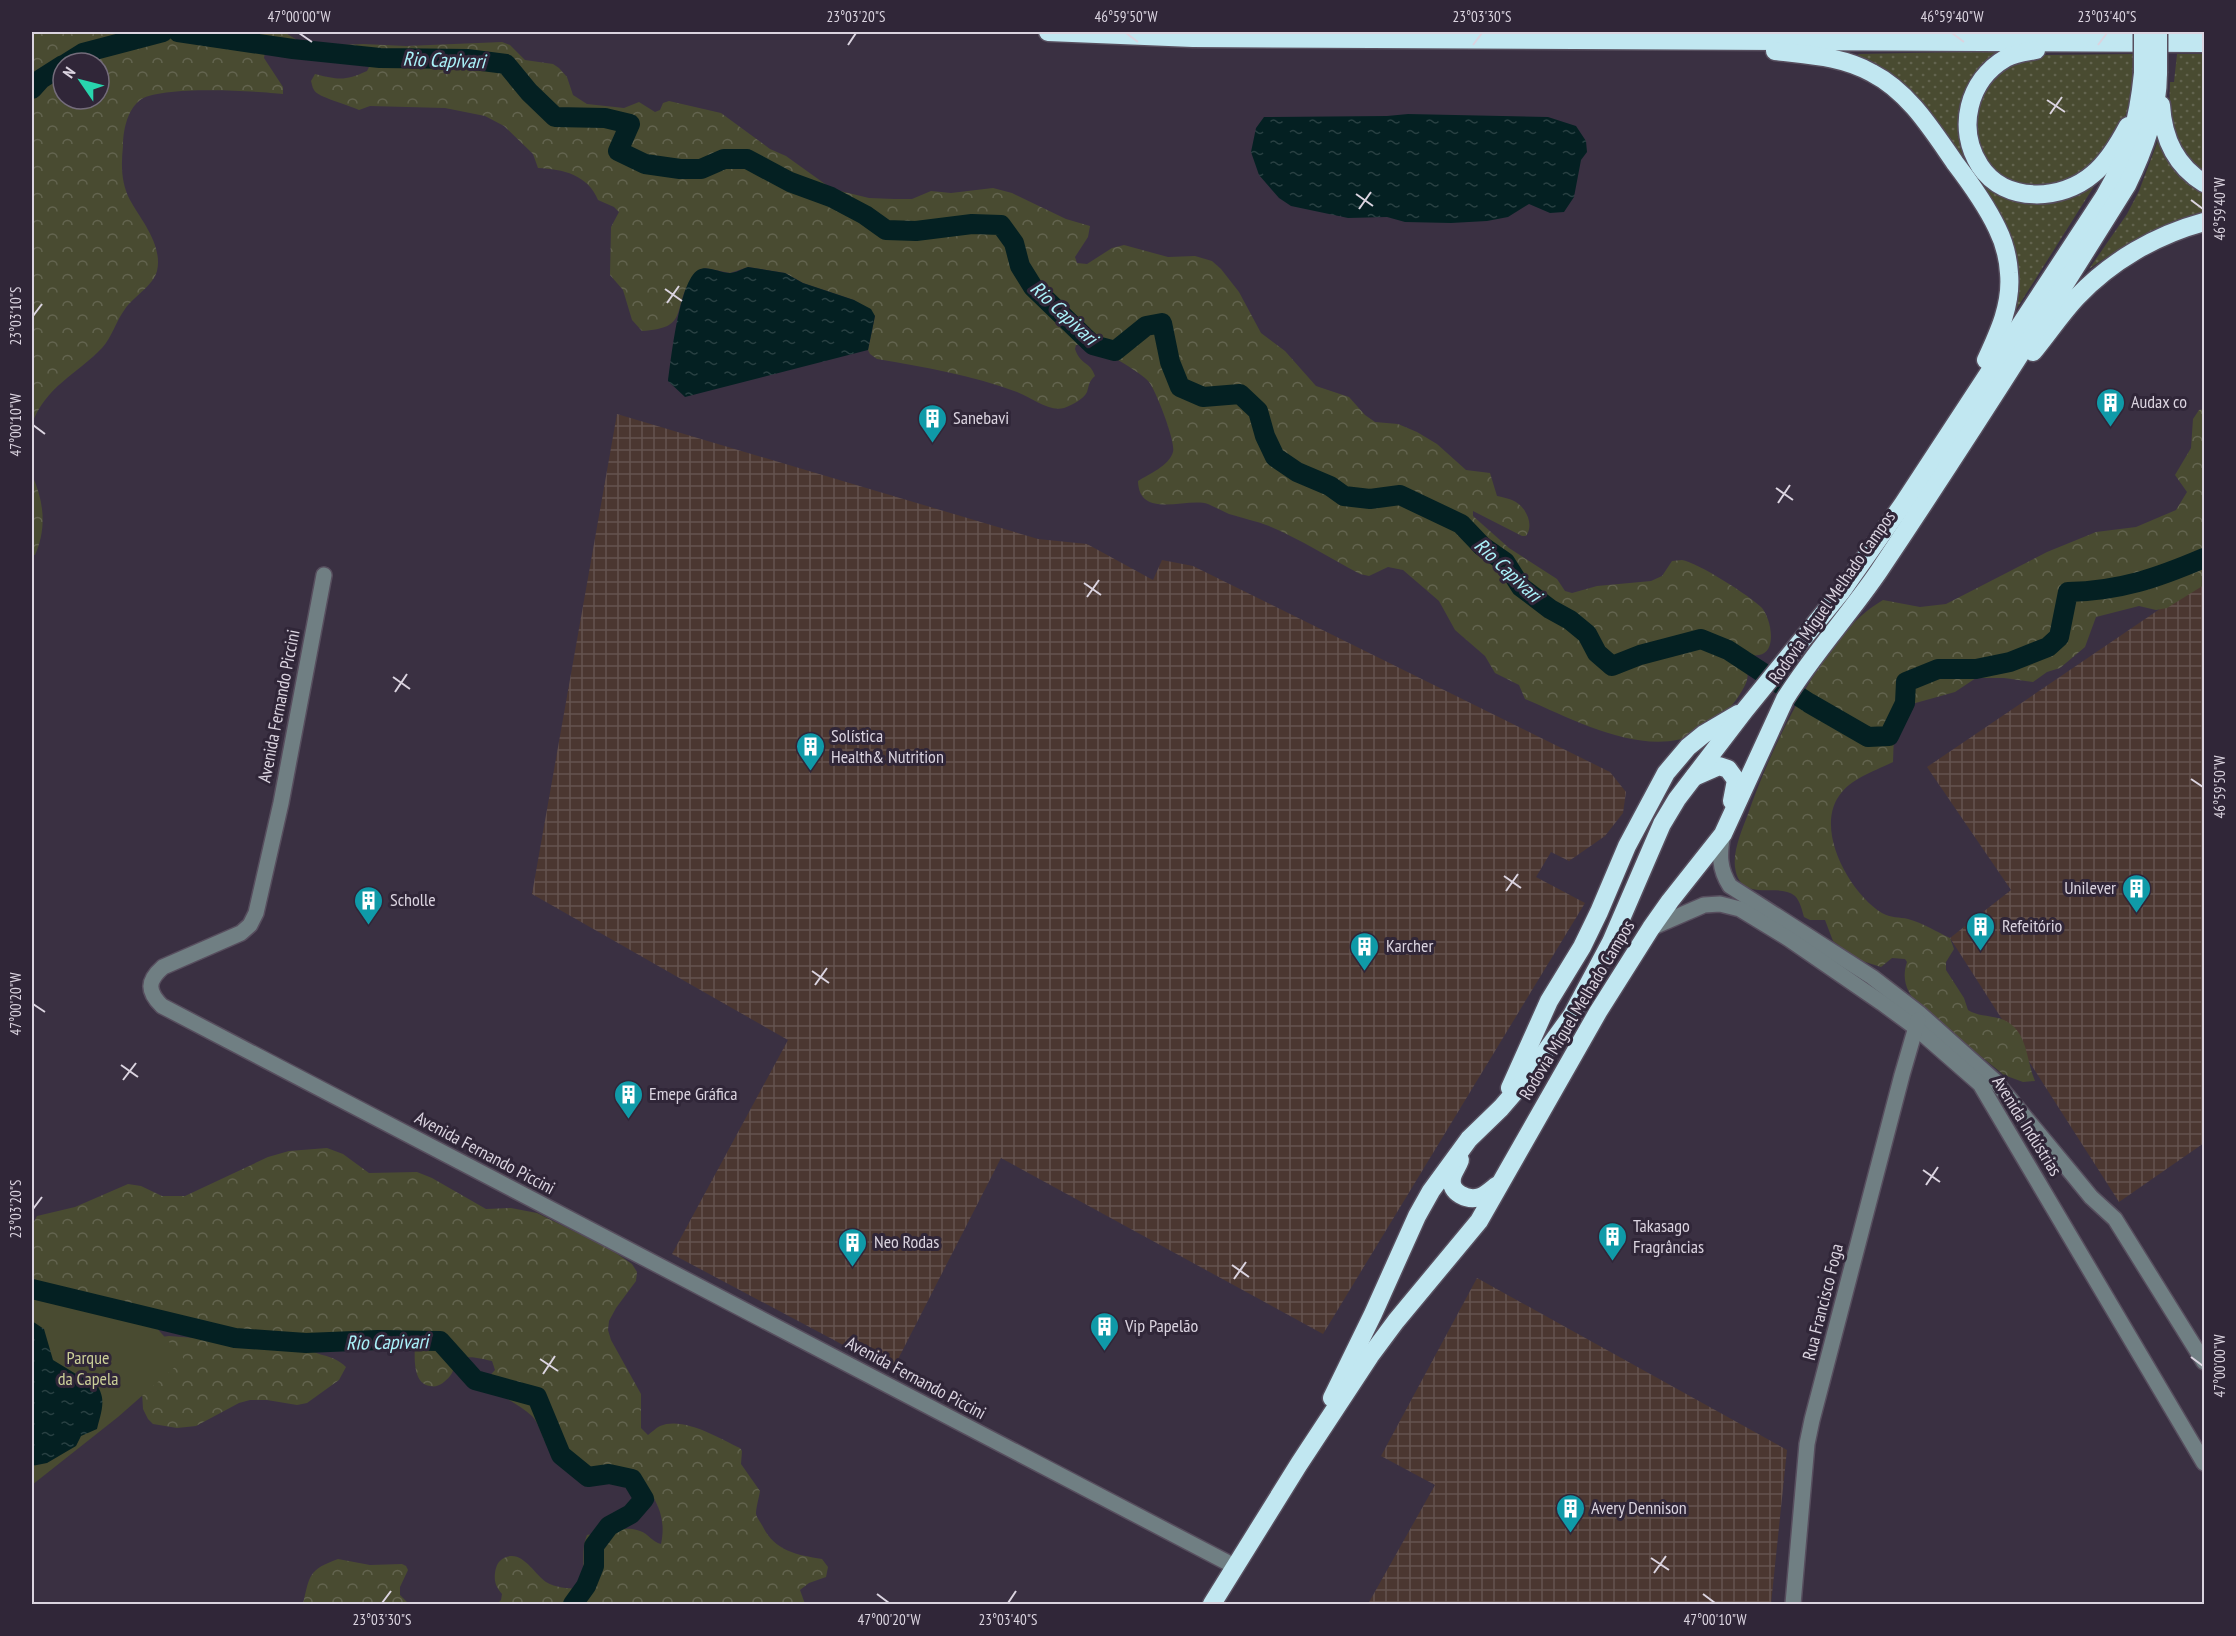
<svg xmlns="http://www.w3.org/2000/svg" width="2236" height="1636" viewBox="0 0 2236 1636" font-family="'PT Sans Narrow',sans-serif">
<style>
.industrial{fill:url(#industrial-grid)}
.grass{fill:url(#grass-dots)}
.forest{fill:url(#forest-crowns);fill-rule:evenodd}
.green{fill:#494b31}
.water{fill:url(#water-ripples)}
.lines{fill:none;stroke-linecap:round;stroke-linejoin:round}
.river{stroke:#042022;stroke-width:20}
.minor-casing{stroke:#574e5e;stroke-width:18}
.highway-casing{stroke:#574e5e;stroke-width:21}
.minor{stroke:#707f83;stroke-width:15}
.highway{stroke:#c1e7f1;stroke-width:18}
.highway-bridge-casing{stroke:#574e5e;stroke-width:21;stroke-linecap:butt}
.highway-bridge{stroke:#c1e7f1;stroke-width:18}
.ticks{fill:none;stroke:#dbd4e0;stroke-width:2}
.labels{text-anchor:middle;stroke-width:6;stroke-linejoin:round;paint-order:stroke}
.poi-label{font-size:18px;fill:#dbd4e0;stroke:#302638;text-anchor:start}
.street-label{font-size:18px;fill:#dbd4e0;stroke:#302638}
.park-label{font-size:18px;fill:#cbcf98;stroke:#302638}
.water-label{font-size:20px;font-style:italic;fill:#aaf2fa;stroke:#302638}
.neatline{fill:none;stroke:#dbd4e0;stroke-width:2}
.ticks-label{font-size:15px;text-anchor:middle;fill:#dbd4e0}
</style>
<defs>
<pattern id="industrial-grid" width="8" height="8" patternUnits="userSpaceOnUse" patternTransform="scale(1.5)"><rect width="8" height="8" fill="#4b3731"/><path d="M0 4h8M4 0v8" fill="none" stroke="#64534f"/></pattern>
<pattern id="grass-dots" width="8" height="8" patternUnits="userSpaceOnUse" patternTransform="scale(1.5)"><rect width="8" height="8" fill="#494b31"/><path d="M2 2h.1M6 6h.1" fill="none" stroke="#63644f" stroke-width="1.8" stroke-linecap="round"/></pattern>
<pattern id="forest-crowns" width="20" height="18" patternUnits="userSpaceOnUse" patternTransform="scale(1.5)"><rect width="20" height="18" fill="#494b31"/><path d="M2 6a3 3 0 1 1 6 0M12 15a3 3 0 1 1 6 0" fill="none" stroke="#63644f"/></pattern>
<pattern id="water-ripples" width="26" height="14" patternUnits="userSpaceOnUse" patternTransform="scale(1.5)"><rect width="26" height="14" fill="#042022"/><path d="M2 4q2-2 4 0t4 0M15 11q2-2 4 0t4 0" fill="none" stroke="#284042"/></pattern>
</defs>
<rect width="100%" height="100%" fill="#3a3042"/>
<g class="industrial">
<polygon points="617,414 1038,539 1087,544 1153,580 1162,560 1193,566 1610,772 1626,792 1623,813 1605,836 1569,861 1551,852 1536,877 1585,903 1323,1334 1001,1158 892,1371 672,1254 788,1040 532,894"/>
<polygon points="2204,579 2204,1143 2119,1202 1950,938 2011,890 1927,767"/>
<polygon points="1477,1278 1787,1450 1771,1604 1368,1604 1435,1485 1381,1456"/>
</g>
<g class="grass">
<polygon points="2007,51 1978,73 1970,83 1963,98 1960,112 2001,191 2098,180 2014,313 2012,314 1990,203 1860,59 1858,54"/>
<polygon points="2133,54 2132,88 2127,112 2117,134 2091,168 2066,184 2021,186 1996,174 1986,162 1973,135 1978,95 2003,68 2030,57 2045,55"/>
<polygon points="2177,54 2204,54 2204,177 2186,162 2169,118 2170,82 2174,82"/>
<path d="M2160 135 2204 189V213C2162 224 2125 244 2089 269L2127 214 2139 191Z"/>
</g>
<g class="forest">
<path d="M32 32H284L297 40 319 46 363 44 406 46 502 42 510 45 525 60 553 64 559 68 567 77 573 95 587 104 624 108 639 102 655 112 660 110 663 103 669 101 721 113 770 149 786 156 832 189 869 198 894 199H912L931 191 951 193 993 188 1012 193 1066 219 1090 226 1088 237 1075 257 1077 263 1087 264 1112 248 1124 245 1168 257 1195 256 1212 261 1221 269 1239 292 1261 333 1285 351 1316 386 1349 397 1365 415 1375 422 1398 424 1417 432 1437 444 1466 470 1490 473 1497 496C1502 497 1507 498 1512 500 1525 505 1535 524 1526 536H1522L1473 511V516L1509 548 1557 579 1565 591 1572 593 1597 586 1651 581 1662 576 1672 561C1675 561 1679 560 1682 560 1697 562 1750 596 1761 607 1771 617 1778 652 1759 655 1750 657 1739 651 1731 649 1750 672 1754 674 1736 700 1680 778 1593 728 1525 699L1519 685 1495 673 1485 656 1455 630 1439 601 1403 570 1388 567 1369 576 1360 574C1330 558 1300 539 1269 526 1256 521 1242 518 1229 514 1222 511 1215 507 1208 504 1187 497 1139 520 1138 481 1149 474 1169 466 1173 452 1176 442 1156 391 1149 382 1142 373 1097 346 1085 345 1082 344 1079 345 1076 345L1075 349C1081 366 1090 361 1095 376 1089 381 1089 385 1087 392 1084 399 1072 405 1064 408 1049 412 1032 398 1017 392 971 375 925 367 877 359L870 354 868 350 875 316 854 300 803 283 785 273 748 267 730 273 705 268C700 272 693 276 690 281 672 311 689 328 642 331L632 320 623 290 610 275 611 227 619 212 614 207 598 200C588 175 563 169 538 168L533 154 504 126 485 116 445 108 370 106 359 110C349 105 317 97 314 90 312 87 312 84 311 81L315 74C339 80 345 81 367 71L371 63 367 59 274 50 265 52 264 58 283 87V94C256 91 157 85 139 101 127 111 123 131 123 146 121 165 121 183 130 200 141 220 163 245 157 271 153 286 134 296 125 309 116 321 112 337 102 348 77 374 45 387 32 424ZM63 63H99V99H63Z"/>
<path d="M2204 409V585L2167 608 2156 610 2139 606 2096 617 2085 647 2060 668 2047 672 2033 682 2004 678H1976L1955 692 1912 704 1903 714 1894 732 1893 762C1877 770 1853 778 1842 792 1812 826 1849 893 1882 913 1890 918 1900 917 1908 919 1923 923 1937 932 1950 938L1954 949 1946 962V970L1964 998 1968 1010C1979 1017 1992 1015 2004 1020 2028 1031 2026 1060 2035 1081L2023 1082 2004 1075 1920 1007C1907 993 1901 980 1907 962L1905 959 1892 958 1881 967 1859 960 1833 941 1825 920H1810L1804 917C1802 910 1800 901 1795 896 1778 881 1740 905 1735 867 1733 850 1742 830 1748 814 1768 756 1804 680 1845 633 1856 619 1868 609 1883 600L1920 607 1946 604 2047 552 2096 532 2136 527 2176 510 2187 492 2175 475 2191 448 2193 419 2199 410Z"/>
<path d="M32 475C44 501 47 528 35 555H32Z"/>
<path d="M327 1148 343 1154 369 1173 417 1172 432 1178 486 1209 511 1208 537 1213 610 1249 632 1264 637 1272 636 1281 616 1308 609 1321 608 1330 611 1340 641 1394V1428L648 1435C652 1432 656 1428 660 1426 683 1416 719 1438 740 1448L742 1451 741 1464 760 1491C759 1498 756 1507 756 1514 757 1518 761 1523 763 1527 775 1551 797 1555 822 1559L828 1567 826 1577 809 1583 800 1590 805 1604H497L501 1600 502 1594C496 1587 494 1582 495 1573 496 1566 498 1561 504 1558 522 1549 534 1574 546 1582 556 1588 567 1588 578 1589L582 1587C586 1570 580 1551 587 1535 603 1533 625 1525 640 1531 649 1534 652 1542 661 1544 667 1517 656 1495 636 1477 598 1477 567 1484 547 1445 542 1437 539 1423 532 1416 519 1404 500 1395 485 1386V1381L495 1370 492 1361C483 1359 467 1354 459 1360 454 1363 454 1372 450 1376 445 1382 438 1388 430 1386 411 1383 415 1353 415 1340 395 1318 372 1341 349 1344 334 1346 317 1345 302 1345 315 1357 332 1353 346 1367L339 1380 307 1403 297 1405 267 1400H250L239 1403 196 1426 177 1428 153 1424 148 1419 143 1409 140 1359 154 1338 169 1336 208 1339 137 1313 89 1299 32 1291V1225L37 1216 75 1207 128 1184 141 1186 162 1196H185L268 1157 289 1151Z"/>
<path d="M338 1559 370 1565 402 1564 406 1566 408 1570 400 1587V1595L409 1604H303C310 1575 308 1570 338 1559Z"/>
</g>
<polygon class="green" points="32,1299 155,1326 184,1359 118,1417 32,1485"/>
<g class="water">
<polygon points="1408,114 1548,117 1576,126 1586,141 1587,152 1581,160 1574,197 1564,212 1550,213 1529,204 1508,217 1487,221 1451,223 1405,222 1387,217 1348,218 1291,206 1279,198 1259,175 1251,152 1256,128 1264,117 1387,116"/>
<path d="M748 267 785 273 803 283 854 300 871 309 875 316 868 350 685 397 668 381C671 360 679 281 698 270 707 265 720 273 730 273 735 273 742 269 748 267Z"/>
<path d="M32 1321 44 1329 53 1360 76 1374H89C107 1396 104 1403 97 1429L81 1436 76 1446 47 1463 32 1466Z"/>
</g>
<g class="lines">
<g class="river">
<path d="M178 32 293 49 380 58 467 59 506 64 529 92 555 117 605 118 630 124 618 151 645 164 680 169H701L724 159H747L790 182 831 197 865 215 886 230 916 231 972 224 1001 225 1014 243 1020 266 1033 287 1093 345 1115 351 1146 326 1162 323 1170 362 1180 387 1203 397 1240 394 1258 411 1265 436 1275 457 1297 472 1330 486 1344 496 1370 499 1400 495 1461 524 1482 546 1505 562 1521 587 1550 609 1570 620 1587 634 1597 653 1612 666 1640 655 1701 639 1728 650 1809 703 1868 737 1889 736 1905 703 1906 682 1938 669H1976L2010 662 2048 647 2059 637 2068 592C2120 591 2157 578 2204 558"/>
<polyline points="67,63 83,53 163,32"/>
<polyline points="32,89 41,79 63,65"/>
<polyline points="32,1289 235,1338 306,1343 378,1340 440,1341 475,1380 537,1397 561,1455 588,1477 609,1474 632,1479 644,1499 631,1514 609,1526 594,1546 594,1566 586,1586 573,1604"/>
</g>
<defs>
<g id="minor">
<path d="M324 575 281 803 256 913 250 925 241 933 163 967C147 981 147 991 162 1006L1236 1567"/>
<path d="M1723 834C1719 854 1719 869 1730 886L1872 977 1920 1014 1995 1081 2073 1175 2091 1197 2115 1219 2204 1362"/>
<polyline points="1651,928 1704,905 1720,904 1740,909 1789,939 1882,1003 1916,1028 1980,1084 2204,1463"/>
<polyline points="1793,1604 1807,1444 1812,1420 1902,1075 1918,1020"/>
</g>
<g id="highway">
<polyline points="1048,32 1193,38 2204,43"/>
<path d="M2036 50C2026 52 2015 53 2006 58 1968 80 1956 129 1980 166 2005 204 2062 201 2093 174 2108 162 2119 143 2128 126"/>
<path d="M1775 51C1808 55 1842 56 1872 73 1909 92 1932 130 1955 163 1971 184 1986 205 1997 228 2004 242 2008 257 2009 273 2012 304 1999 332 1986 360"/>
<path d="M2161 105C2163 138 2176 166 2204 183"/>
<path d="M2033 352C2048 334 2061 314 2077 297 2111 261 2156 235 2204 222"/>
<polyline points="1694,777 1719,766 1728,769 1736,780 1732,801"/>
<polyline points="1510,1088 1549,1001 1582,947 1599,912 1627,846 1666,773 1688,747 1704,734 1738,714"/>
<path d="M1460 1160C1458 1166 1453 1172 1452 1178 1449 1193 1468 1201 1480 1197 1486 1195 1491 1190 1496 1186"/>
<path d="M1332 1398 1373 1314 1417 1216 1431 1191 1469 1139 1501 1108 1525 1080 1572 1015 1611 942 1662 824 1677 799 1745 710 1841 592 1903 504 2104 197C2129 154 2138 123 2143 73"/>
<path d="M1212 1604 1299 1464 1370 1356 1396 1321 1479 1221 1598 1012 1651 928 1670 901 1723 834 1785 699C1813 654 1849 615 1879 571 1964 444 2046 315 2127 185 2144 150 2158 113 2158 73"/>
</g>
</defs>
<use href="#minor" class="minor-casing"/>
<use href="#highway" class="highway-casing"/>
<use href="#minor" class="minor"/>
<use href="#highway" class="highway"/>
<defs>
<g id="highway-bridge">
<polyline points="2143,32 2143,73"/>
<polyline points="2158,73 2158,32"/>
</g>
</defs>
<use href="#highway-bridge" class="highway-bridge-casing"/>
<use href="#highway-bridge" class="highway-bridge"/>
</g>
<path class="ticks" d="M299 33 312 42M1126 33 1138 42M1952 33 1964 42M848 45 856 33M1473 45 1482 33M2098 45 2107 33M2047 100 2065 112M2050 114 2062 97M1356 194 1373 206M2191 200 2203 209M1359 209 1371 192M665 289 682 301M667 303 679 286M33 316 42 304M33 425 45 434M1776 488 1793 500M1778 503 1790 485M1084 583 1101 595M1087 597 1099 580M393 677 410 689M395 692 407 674M2191 779 2203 787M1504 876 1521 888M1506 891 1518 874M812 971 829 983M815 985 827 968M33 1004 45 1012M121 1065 138 1077M123 1080 136 1063M1923 1170 1940 1182M1926 1185 1938 1167M33 1209 42 1197M1232 1265 1249 1277M1234 1279 1246 1262M2191 1357 2203 1366M540 1359 558 1371M543 1374 555 1356M1651 1558 1669 1570M1654 1573 1666 1556M877 1594 889 1603M1703 1594 1715 1603M382 1603 391 1591M1008 1603 1016 1591"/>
<defs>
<symbol id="building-pin" viewBox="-11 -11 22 30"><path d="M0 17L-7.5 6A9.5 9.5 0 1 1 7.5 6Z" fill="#0f9aa8" stroke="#302638"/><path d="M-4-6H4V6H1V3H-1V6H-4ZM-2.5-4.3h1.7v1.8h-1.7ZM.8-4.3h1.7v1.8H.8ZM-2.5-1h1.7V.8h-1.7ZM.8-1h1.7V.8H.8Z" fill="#fff"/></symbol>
</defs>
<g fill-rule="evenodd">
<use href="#building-pin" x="2094" y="386" width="33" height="45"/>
<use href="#building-pin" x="916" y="402" width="33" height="45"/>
<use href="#building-pin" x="794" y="730" width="33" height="45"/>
<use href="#building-pin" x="2120" y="872" width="33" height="45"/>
<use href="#building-pin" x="352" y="884" width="33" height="45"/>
<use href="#building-pin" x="1964" y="910" width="33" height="45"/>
<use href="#building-pin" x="1348" y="930" width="33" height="45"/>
<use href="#building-pin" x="612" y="1078" width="33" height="45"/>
<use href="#building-pin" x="1596" y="1220" width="33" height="45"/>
<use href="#building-pin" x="836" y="1226" width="33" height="45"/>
<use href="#building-pin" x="1088" y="1310" width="33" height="45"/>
<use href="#building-pin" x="1554" y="1492" width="33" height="45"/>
</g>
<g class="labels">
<g class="poi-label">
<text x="2131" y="408">Audax co</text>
<text x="953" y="424">Sanebavi</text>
<text x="831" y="742">Solística<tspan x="831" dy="21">Health&amp; Nutrition</tspan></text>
<text x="2116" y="894" text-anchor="end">Unilever</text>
<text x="390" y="906">Scholle</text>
<text x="2002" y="932">Refeitório</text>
<text x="1386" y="952">Karcher</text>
<text x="649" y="1100">Emepe Gráfica</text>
<text x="1633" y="1232">Takasago<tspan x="1633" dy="21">Fragrâncias</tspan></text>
<text x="874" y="1248">Neo Rodas</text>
<text x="1125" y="1332">Vip Papelão</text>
<text x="1591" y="1514">Avery Dennison</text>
</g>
<g class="street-label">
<text transform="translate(1832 597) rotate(-55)" y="6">Rodovia Miguel Melhado Campos</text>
<text transform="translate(279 706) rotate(-79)" y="6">Avenida Fernando Piccini</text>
<text transform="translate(1577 1010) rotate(-59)" y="6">Rodovia Miguel Melhado Campos</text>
<text transform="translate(2027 1126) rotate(58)" y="6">Avenida Indústrias</text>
<text transform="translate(485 1153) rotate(28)" y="6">Avenida Fernando Piccini</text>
<text transform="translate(1823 1302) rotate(-76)" y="6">Rua Francisco Foga</text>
<text transform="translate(916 1378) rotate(28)" y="6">Avenida Fernando Piccini</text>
</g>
<g class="park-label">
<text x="88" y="1364">Parque<tspan x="88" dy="21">da Capela</tspan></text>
</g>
<g class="water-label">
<text transform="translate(444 60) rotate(2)" y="7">Rio Capivari</text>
<text transform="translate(1064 313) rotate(43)" y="7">Rio Capivari</text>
<text transform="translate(1508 570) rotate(43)" y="7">Rio Capivari</text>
<text transform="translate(387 1342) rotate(-1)" y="7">Rio Capivari</text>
</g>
</g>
<rect width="2236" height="1636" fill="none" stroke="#302638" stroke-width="66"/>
<g transform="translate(81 81) rotate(305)"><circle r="28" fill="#302638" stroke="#746c7b" stroke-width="1.5"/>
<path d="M0-4.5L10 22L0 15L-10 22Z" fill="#28d5ad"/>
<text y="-9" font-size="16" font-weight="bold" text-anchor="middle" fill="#dbd4e0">N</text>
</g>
<rect x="33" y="33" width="2170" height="1570" class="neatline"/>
<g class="ticks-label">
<text x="299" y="22">47°00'00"W</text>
<text x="856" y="22">23°03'20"S</text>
<text x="1126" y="22">46°59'50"W</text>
<text x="1482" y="22">23°03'30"S</text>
<text x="1952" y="22">46°59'40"W</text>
<text x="2107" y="22">23°03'40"S</text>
<text transform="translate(2220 209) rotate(-90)" y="5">46°59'40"W</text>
<text transform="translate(16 316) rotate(-90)" y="5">23°03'10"S</text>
<text transform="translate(16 425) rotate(-90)" y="5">47°00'10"W</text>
<text transform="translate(2220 787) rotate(-90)" y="5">46°59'50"W</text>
<text transform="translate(16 1004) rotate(-90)" y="5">47°00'20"W</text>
<text transform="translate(16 1209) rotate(-90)" y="5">23°03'20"S</text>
<text transform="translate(2220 1366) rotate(-90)" y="5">47°00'00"W</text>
<text x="382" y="1625">23°03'30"S</text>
<text x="889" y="1625">47°00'20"W</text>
<text x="1008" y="1625">23°03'40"S</text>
<text x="1715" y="1625">47°00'10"W</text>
</g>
</svg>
